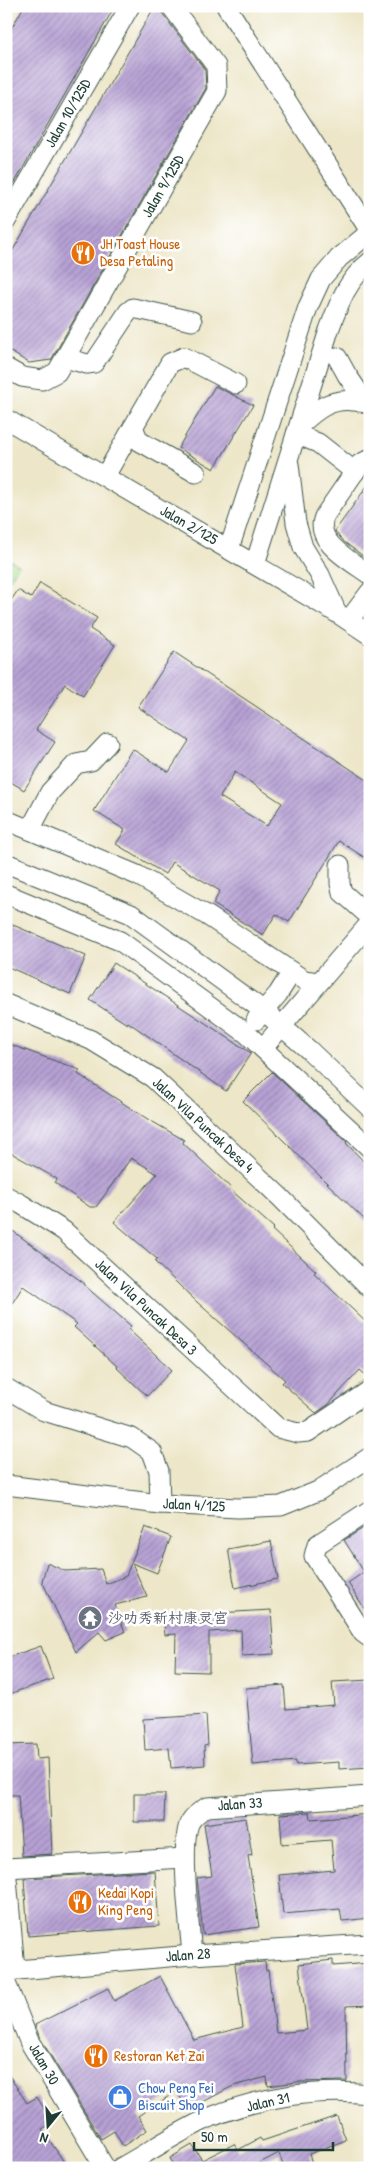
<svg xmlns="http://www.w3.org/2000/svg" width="376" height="2174" viewBox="0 0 376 2174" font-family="'Patrick Hand','LXGW WenKai TC',sans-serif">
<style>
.grass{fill:url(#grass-tufts);stroke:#628c60}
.building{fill:url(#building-hatch);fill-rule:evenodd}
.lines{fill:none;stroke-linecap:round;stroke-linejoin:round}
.minor-casing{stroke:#3e564a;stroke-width:21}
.minor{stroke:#fff;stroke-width:19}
.labels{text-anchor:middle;stroke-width:5;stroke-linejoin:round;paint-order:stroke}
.street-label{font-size:15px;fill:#1f3d34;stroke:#fff}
.food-label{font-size:15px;fill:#c56008;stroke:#fff;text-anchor:start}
.worship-label{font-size:15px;fill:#5b616d;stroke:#fff;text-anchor:start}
.shop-label{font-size:15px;fill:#366cbe;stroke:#fff;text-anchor:start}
</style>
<defs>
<pattern id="grass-tufts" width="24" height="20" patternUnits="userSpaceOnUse" patternTransform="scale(1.25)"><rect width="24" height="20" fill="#a4da8b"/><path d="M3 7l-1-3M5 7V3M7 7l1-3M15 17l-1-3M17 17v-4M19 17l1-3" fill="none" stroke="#8dbc79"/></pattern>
<pattern id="building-hatch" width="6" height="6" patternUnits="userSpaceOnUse" patternTransform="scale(1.25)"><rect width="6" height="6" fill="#b8a2d5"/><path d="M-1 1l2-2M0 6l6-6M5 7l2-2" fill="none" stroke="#9585ae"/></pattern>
</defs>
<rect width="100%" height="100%" fill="#fff"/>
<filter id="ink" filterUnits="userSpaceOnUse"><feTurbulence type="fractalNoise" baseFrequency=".02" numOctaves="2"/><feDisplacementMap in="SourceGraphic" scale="10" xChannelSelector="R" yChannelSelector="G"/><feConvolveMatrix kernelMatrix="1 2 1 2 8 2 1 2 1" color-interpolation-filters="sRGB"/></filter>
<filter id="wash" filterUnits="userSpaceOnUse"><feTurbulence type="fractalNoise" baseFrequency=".0096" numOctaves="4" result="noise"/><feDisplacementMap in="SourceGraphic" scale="20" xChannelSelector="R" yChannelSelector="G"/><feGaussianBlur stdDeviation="1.12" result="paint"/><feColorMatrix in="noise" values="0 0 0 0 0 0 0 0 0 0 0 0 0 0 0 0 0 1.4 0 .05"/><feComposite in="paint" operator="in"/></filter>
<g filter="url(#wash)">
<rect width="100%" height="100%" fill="#ede6c8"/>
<polygon class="grass" points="6,558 19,565 6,585"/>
<g id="blocks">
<g class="building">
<polygon points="24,6 115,6 6,198 6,38"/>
<polygon points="155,6 160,6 162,13 205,70 206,88 51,360 29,363 6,349 6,262"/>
<polygon points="215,386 253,405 214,469 178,448"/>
<polygon points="370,482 370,561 344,542 335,531"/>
<polygon points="40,583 97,618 90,629 115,645 83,696 65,684 36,730 55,742 24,790 6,779 6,608 18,590 31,598"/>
<path d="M174 652 370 782V861L339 841 289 922 276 914 263 935 213 904 220 891 172 862 165 874 116 844 125 830 94 811 132 749 169 772 189 741 138 707ZM235 772 282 803 267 826 220 797Z"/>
<polygon points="6,922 86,956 70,994 6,966"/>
<polygon points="114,963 251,1053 226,1091 128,1022 127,1024 90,1000"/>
<polygon points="6,1043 80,1070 78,1074 146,1118 184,1140 183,1143 232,1189 231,1190 274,1228 272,1230 316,1271 314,1273 370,1326 370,1379 360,1370 328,1405 316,1413 282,1383 285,1380 197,1302 155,1262 157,1259 114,1222 157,1174 143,1165 131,1158 96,1207 90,1207 55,1183 57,1179 6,1150"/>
<polygon points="272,1072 347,1142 346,1143 370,1168 370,1225 243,1101"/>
<polygon points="6,1226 85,1284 84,1285 131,1326 128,1329 172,1370 147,1396 117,1368 118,1367 74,1327 77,1324 23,1286 6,1313"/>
<polygon points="370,1524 370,1617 348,1583 364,1572 344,1540"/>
<polygon points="145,1527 171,1537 157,1573 132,1563 147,1597 115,1605 125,1632 106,1640 99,1632 76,1652 42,1581 47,1563 65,1571 101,1569 106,1584 126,1576"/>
<polygon points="271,1541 278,1579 235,1588 228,1549"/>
<polygon points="271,1610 274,1654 242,1656 241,1630 209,1632 209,1672 175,1671 176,1634 165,1635 163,1616"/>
<polygon points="41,1646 53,1679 6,1695 6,1658"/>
<polygon points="370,1680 370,1767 339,1769 339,1762 296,1765 296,1761 253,1765 246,1688 284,1685 286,1709 334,1705 332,1682"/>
<polygon points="206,1715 208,1745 204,1746 205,1765 171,1768 169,1748 145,1750 143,1719"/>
<polygon points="36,1744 37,1759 48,1758 52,1854 22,1856 18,1795 6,1795 6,1745"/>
<polygon points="134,1794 165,1794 164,1822 134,1822"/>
<polygon points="310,1812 311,1819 370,1814 370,1918 342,1921 340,1909 283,1914 279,1875 334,1870 331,1840 282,1844 280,1814"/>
<polygon points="246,1818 252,1855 248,1856 259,1927 203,1935 197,1878 212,1876 204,1824"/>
<polygon points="155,1871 159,1926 28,1936 24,1878"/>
<polygon points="333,1960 333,1966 370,1963 370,2005 346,2006 347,2081 297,2082 268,2086 267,2077 233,2086 188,2110 177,2091 138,2116 147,2130 123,2146 114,2131 101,2139 39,2036 35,2025 108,1988 114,2001 160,1976 194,2040 243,2027 235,1964 265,1962 266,1971 268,1970 276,2033 307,2030 299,1964"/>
<polygon points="6,2071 27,2103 37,2097 53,2123 42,2129 68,2168 6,2168"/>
<polygon points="337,2116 346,2140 309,2154 313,2168 284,2168 279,2153 250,2168 175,2168 170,2158 192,2145 202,2160 234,2144 238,2150 260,2138 262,2141"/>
</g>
</g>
</g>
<g filter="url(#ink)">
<use href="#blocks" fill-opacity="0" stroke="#3e564a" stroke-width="1"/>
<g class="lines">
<defs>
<g id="minor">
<polyline points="226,6 370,231"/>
<polyline points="6,221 130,6"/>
<polyline points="337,357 347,375 366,403"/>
<polyline points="65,358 87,364 94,363 128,312 133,308 192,321"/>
<polyline points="6,368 22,377 42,380 57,372 217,91 216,66 171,6"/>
<polyline points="6,419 337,613 370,635"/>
<path d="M300 425C316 410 330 398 354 401 360 402 365 402 370 405"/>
<polyline points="133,427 139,441 196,473"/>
<polyline points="296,434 318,443 355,472"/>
<path d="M370 459 360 464 325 515C311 541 353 562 370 575"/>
<polyline points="289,464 296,523 303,547 320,575 337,613"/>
<polyline points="105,476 170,363 184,357 236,384"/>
<polyline points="229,549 308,307 321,279 339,258 370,232"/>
<path d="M255 564 329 330C339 303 347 280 370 262"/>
<polyline points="349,620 370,592"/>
<polyline points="6,820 137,875 208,916 304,980 318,982"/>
<polyline points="30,830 50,792 76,764 91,761 108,743"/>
<polyline points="6,863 131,914 264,1011 310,1051 370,1108"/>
<polyline points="340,865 340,884 342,892 370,917"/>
<polyline points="6,894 120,941 246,1033 370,1148"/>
<polyline points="6,1004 91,1040 153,1078 280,1197 370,1288"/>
<polyline points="256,1020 278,994 292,972"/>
<polyline points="263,1048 370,923"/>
<polyline points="6,1196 21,1204 64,1231 278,1428 298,1433 308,1432 370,1390"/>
<polyline points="6,1388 44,1411 132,1438 152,1452 159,1471 160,1504"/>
<polyline points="6,1485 160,1504 238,1508 281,1506 318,1491 370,1457"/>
<polyline points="370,1510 321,1542 317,1545 314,1556 363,1633 370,1638"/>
<polyline points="6,1867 15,1970"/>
<polyline points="6,1868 185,1858"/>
<path d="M192 1955C190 1928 179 1843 190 1822 194 1815 200 1811 207 1807L370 1796"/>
<polyline points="6,1971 192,1955 370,1944"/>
<polyline points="6,1983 29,2041 105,2168"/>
<path d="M120 2168C149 2152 181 2130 211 2117 260 2097 317 2088 370 2094"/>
</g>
</defs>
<use href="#minor" class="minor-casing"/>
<use href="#minor" class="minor"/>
</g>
</g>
<defs>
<symbol id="restaurant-disc" viewBox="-11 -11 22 22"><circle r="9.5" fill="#e8710a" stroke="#fff"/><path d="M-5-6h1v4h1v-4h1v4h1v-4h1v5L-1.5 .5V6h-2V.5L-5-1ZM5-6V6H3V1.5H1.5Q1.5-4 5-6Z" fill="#fff"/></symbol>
<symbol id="temple-disc" viewBox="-11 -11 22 22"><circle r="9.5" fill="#6b7280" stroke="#fff"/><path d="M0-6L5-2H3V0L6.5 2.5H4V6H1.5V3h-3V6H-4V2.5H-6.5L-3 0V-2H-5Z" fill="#fff"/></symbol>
<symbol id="shop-disc" viewBox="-11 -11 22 22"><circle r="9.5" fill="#3f7fe0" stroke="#fff"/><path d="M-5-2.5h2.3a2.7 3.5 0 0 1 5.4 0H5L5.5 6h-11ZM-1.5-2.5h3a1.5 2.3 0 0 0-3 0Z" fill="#fff"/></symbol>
</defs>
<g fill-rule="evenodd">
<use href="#restaurant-disc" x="69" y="239" width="28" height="28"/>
<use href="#temple-disc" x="76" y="1604" width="28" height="28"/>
<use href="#restaurant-disc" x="66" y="1888" width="28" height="28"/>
<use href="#restaurant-disc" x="82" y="2042" width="28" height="28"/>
<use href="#shop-disc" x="106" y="2083" width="28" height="28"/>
</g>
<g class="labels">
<g class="street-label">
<text transform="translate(68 113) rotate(-60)" y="5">Jalan 10/125D</text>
<text transform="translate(163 186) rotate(-60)" y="5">Jalan 9/125D</text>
<text transform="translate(189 525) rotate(30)" y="5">Jalan 2/125</text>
<text transform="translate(203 1125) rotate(43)" y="5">Jalan Vila Puncak Desa 4</text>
<text transform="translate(146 1307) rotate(43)" y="5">Jalan Vila Puncak Desa 3</text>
<text transform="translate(194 1505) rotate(3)" y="5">Jalan 4/125</text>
<text transform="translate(240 1804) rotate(-4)" y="5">Jalan 33</text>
<text transform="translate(188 1955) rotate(-4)" y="5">Jalan 28</text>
<text transform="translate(44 2064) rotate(60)" y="5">Jalan 30</text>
<text transform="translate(268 2102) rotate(-13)" y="5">Jalan 31</text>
</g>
<g class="food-label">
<text x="100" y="249">JH Toast House<tspan x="100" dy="17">Desa Petaling</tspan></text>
<text x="98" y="1898">Kedai Kopi<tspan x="98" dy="17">King Peng</tspan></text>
<text x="114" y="2061">Restoran Ket Zai</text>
</g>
<g class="worship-label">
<text x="108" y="1623">沙叻秀新村康灵宫</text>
</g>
<g class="shop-label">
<text x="138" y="2093">Chow Peng Fei<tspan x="138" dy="17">Biscuit Shop</tspan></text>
</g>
</g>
<rect width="376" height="2174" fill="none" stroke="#fff" stroke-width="25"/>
<g transform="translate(48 2126) rotate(198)" stroke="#ffffff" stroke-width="4" paint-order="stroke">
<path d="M0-4L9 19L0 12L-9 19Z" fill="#1f3d34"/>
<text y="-8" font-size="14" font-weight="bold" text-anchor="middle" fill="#1f3d34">N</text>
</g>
<path d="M194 2142v8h139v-8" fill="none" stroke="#1f3d34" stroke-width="2.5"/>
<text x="201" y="2142" font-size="15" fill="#1f3d34" stroke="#ffffff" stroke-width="4" paint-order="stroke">50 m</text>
</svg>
